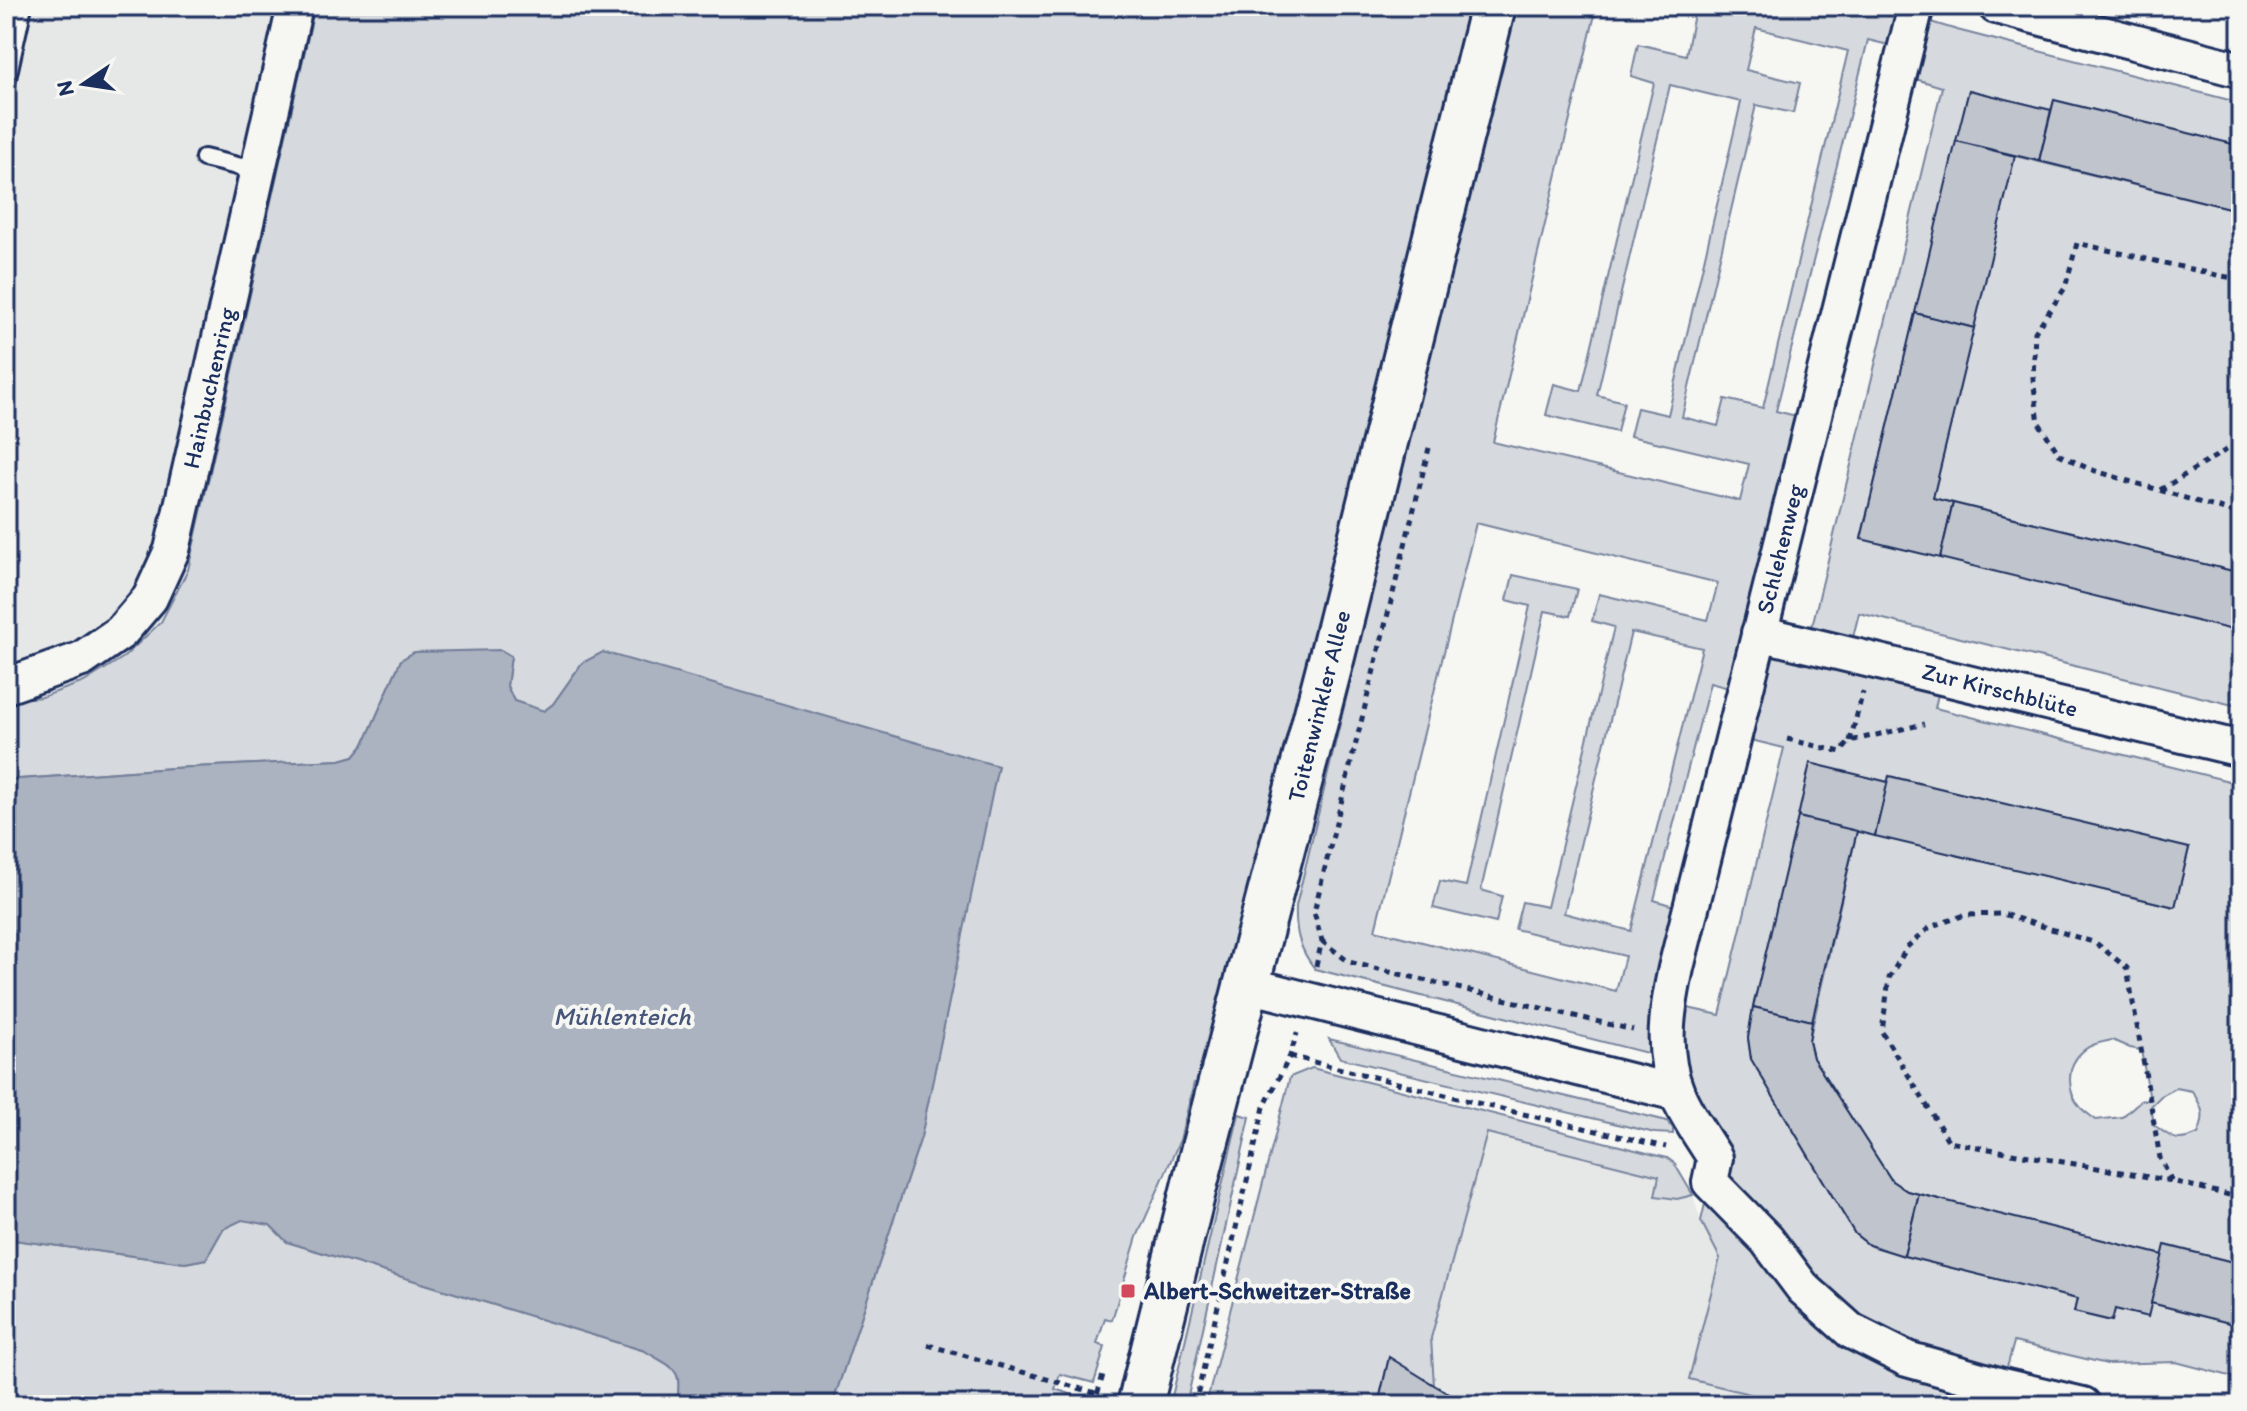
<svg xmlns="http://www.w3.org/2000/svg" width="2247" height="1411" viewBox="0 0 2247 1411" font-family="Itim,sans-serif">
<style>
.built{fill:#e6e7e7}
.green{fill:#d6d9dd;stroke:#78849e;stroke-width:2;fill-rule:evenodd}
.water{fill:#abb2c0;stroke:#717e99;stroke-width:2}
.building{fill:#c0c4cd;stroke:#1b2f5e;stroke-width:2}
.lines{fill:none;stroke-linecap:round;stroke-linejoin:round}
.lane-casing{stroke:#1b2f5e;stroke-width:22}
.street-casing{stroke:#1b2f5e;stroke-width:40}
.secondary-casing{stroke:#1b2f5e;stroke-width:50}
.path{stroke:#1b2f5e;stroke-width:5;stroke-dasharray:6 6;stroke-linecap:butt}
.lane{stroke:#f6f6f2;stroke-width:16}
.street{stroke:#f6f6f2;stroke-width:34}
.secondary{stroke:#f6f6f2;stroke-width:44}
.poi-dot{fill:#d1495b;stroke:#f6f6f2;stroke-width:3}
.labels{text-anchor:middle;stroke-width:8;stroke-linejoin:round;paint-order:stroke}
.street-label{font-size:24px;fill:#1b2f5e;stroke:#f6f6f2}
.poi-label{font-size:24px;font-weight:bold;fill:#1b2f5e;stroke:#f6f6f2;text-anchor:start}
.water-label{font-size:26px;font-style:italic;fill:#46567b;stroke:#f6f6f2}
</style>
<rect width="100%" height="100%" fill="#f6f6f2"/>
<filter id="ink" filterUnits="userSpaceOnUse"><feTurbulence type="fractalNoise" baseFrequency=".0125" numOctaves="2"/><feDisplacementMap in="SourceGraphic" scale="16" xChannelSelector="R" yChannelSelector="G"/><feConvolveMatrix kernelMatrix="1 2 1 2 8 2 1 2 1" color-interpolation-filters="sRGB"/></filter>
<g filter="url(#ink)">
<g class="built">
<polygon points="6,6 315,6 189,570 161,622 124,657 84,681 42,697 6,700"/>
<polygon points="1312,1068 1667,1158 1674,1163 1693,1195 1700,1219 1704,1207 1831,1405 1206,1405 1290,1077"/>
</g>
<g class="green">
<polygon points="315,6 1473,6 1209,1086 1194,1083 1180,1140 1137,1237 1112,1320 1105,1318 1097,1344 1105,1347 1094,1383 1060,1374 1055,1389 1088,1400 1087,1405 832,1405 921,1137 997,766 582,663 553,704 544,711 514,701 507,686 511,656 401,660 364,744 354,756 340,760 173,768 6,780 6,700 42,697 84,682 124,657 161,622 188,570"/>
<path d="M1513 6H1597L1493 442 1740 501 1749 464 1630 436 1637 408 1668 415 1741 102 1670 85 1597 395 1624 402 1617 432 1546 415 1554 384 1581 391 1654 83 1631 76 1638 44 1686 55 1694 14 1664 6H1878L1957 30 2241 103V146L2054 100 2051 110 1969 90 1861 538 2241 631V707L1859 613 1849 653 1809 643 1805 662 1903 687 1908 667 1942 676 1935 708 2241 784V1264L2166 1245 2163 1255 1907 1191 1892 1181 1813 1058 1809 1041 1857 831 2175 907 2189 848 1889 776 1888 782 1811 764 1753 1007 1748 1038 1751 1059 1855 1234 1869 1245 1904 1256 2077 1299 2074 1312 2111 1321 2115 1309 2151 1303 2241 1326V1379L2176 1362 2107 1364 2014 1342 2002 1386 2083 1405H1794L1689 1379 1720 1258 1701 1221 1710 1182 1667 1058 1315 969C1299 949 1295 931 1296 906ZM1756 28 1848 51 1763 408 1725 399 1718 426 1682 417 1756 105 1793 113 1800 83 1746 70ZM1868 40 1905 49 1899 74 1942 87 1808 643 1759 632 1812 420 1776 411ZM1476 523 1718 583 1708 620 1599 594 1592 621 1614 627 1547 907 1522 902 1515 929 1625 956 1616 991 1375 930ZM1631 632 1702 648 1631 931 1564 913ZM1710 683 1744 692 1734 736 1784 748 1720 1015 1669 1004 1690 911 1654 900ZM2112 1040 2130 1048 2141 1050 2150 1100H2141L2122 1117 2096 1120C2091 1116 2085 1112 2081 1108 2066 1092 2066 1065 2083 1051 2091 1044 2102 1042 2112 1040ZM2176 1088 2192 1091C2203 1108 2206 1115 2198 1134 2176 1144 2172 1138 2154 1125L2151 1106 2161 1096Z"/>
<polygon points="2015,156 2241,211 2241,573 1933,498"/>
<polygon points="1513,575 1577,589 1570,616 1545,611 1481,890 1502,896 1496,923 1433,908 1440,881 1466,886 1530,606 1507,600"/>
<polygon points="1329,1039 1667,1121 1673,1128 1673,1134 1655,1133 1340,1058"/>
<polygon points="1312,1068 1667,1158 1674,1163 1693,1195 1677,1199 1655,1196 1659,1176 1487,1133 1431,1338 1434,1385 1389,1357 1378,1405 1206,1405 1290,1077"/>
<polygon points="1239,1114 1250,1117 1186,1405 1170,1405"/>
<path d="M243 1219 270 1225 288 1242 645 1351C674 1369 684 1367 676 1405H6V1239L185 1263 206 1259 223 1229Z"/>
</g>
<path class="water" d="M501 650 511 656 507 686 514 701 544 711 553 704 582 663 603 652 998 766 921 1137 832 1405H676C684 1367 674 1369 645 1351L287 1242 270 1225 242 1220 223 1229 206 1259 185 1263 6 1239V780L173 768 340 760 354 756 364 744 401 660 414 652Z"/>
<g class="building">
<polygon points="1969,90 2051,110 2039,161 1956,141"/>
<polygon points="2054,100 2241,146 2241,211 2039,161"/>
<polygon points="1956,141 2015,156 1974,328 1915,313"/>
<polygon points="1915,313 1974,328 1933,498 1953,503 1940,558 1861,539"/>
<polygon points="1953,503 2241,573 2241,632 1940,558"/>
<polygon points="1810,763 1888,782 1875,836 1798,817"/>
<polygon points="1889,776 2189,848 2175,907 1875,836"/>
<polygon points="1798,817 1857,831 1812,1021 1753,1007"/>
<polygon points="1753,1007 1812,1021 1809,1041 1813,1058 1892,1181 1907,1191 1919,1194 1904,1256 1869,1245 1855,1234 1751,1059 1748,1038"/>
<polygon points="1919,1194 2163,1255 2148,1317 2115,1309 2112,1321 2095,1317 2074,1312 2077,1299 1904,1256"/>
<polygon points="2165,1245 2241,1264 2241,1326 2151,1303"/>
<polygon points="1389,1357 1434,1385 1468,1405 1378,1405"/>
</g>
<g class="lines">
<defs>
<g id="lane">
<polyline points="6,83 23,6"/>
<polyline points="204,158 258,171"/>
</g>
<g id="street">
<path d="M1916 6 1676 968C1667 1010 1660 1051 1677 1093 1686 1115 1702 1137 1715 1158L1710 1182 1767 1240 1803 1288 1851 1331 1907 1359 2002 1386 2083 1405"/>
<polyline points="1996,6 2241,70"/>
<polyline points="1759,633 2241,749"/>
<polyline points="6,686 82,659 121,632 150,598 172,550 295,6"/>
<polyline points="1248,985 1677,1093"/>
</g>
<polyline id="secondary" points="1140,1405 1197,1175 1332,656 1493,6"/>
</defs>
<use href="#lane" class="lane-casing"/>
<use href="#street" class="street-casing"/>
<use href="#secondary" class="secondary-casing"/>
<g class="path">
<polyline points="2241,279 2221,276 2077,243 2065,288 2035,332 2033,379 2039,423 2059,454 2089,469 2235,513 2241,512"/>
<polyline points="2160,490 2241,441"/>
<polyline points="1787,739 1841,752 1850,741 1924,724"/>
<polyline points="1850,741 1863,692"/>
<polyline points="1322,941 1349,962 1633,1030"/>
<polyline points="1316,966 1322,941 1314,912 1430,444"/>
<polyline points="1290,1056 1493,1107 1666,1147"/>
<polyline points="2172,1181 2160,1158 2127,968 2096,943 2003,914 1965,915 1930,927 1908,946 1889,978 1882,1032 1949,1142 2172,1181 2241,1198"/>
<polyline points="928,1345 1099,1394"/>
<polyline points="1094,1405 1103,1375"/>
<polyline points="1195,1405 1264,1107 1290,1056 1297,1033"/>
</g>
<use href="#lane" class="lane"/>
<use href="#street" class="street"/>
<use href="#secondary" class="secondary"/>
</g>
</g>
<rect class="poi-dot" x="1120" y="1283" width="16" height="16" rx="4"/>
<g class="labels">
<g class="street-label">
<text transform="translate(209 388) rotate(-77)" y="8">Hainbuchenring</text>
<text transform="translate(1780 549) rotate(-76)" y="8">Schlehenweg</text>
<text transform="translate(2000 690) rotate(14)" y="8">Zur Kirschblüte</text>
<text transform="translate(1319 706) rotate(-76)" y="8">Toitenwinkler Allee</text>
</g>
<g class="poi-label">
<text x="1144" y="1299">Albert-Schweitzer-Straße</text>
</g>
<g class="water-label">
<text x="622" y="1025">Mühlenteich</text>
</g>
</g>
<rect width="2247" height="1411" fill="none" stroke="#f6f6f2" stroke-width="32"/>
<rect x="16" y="16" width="2215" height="1379" fill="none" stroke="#1b2f5e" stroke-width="3" filter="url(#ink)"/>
<g transform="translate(84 84) rotate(257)" stroke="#f6f6f2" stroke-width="6" paint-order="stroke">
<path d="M0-6L14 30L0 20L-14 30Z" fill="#1b2f5e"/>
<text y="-12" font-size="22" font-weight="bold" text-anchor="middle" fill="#1b2f5e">N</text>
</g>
</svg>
